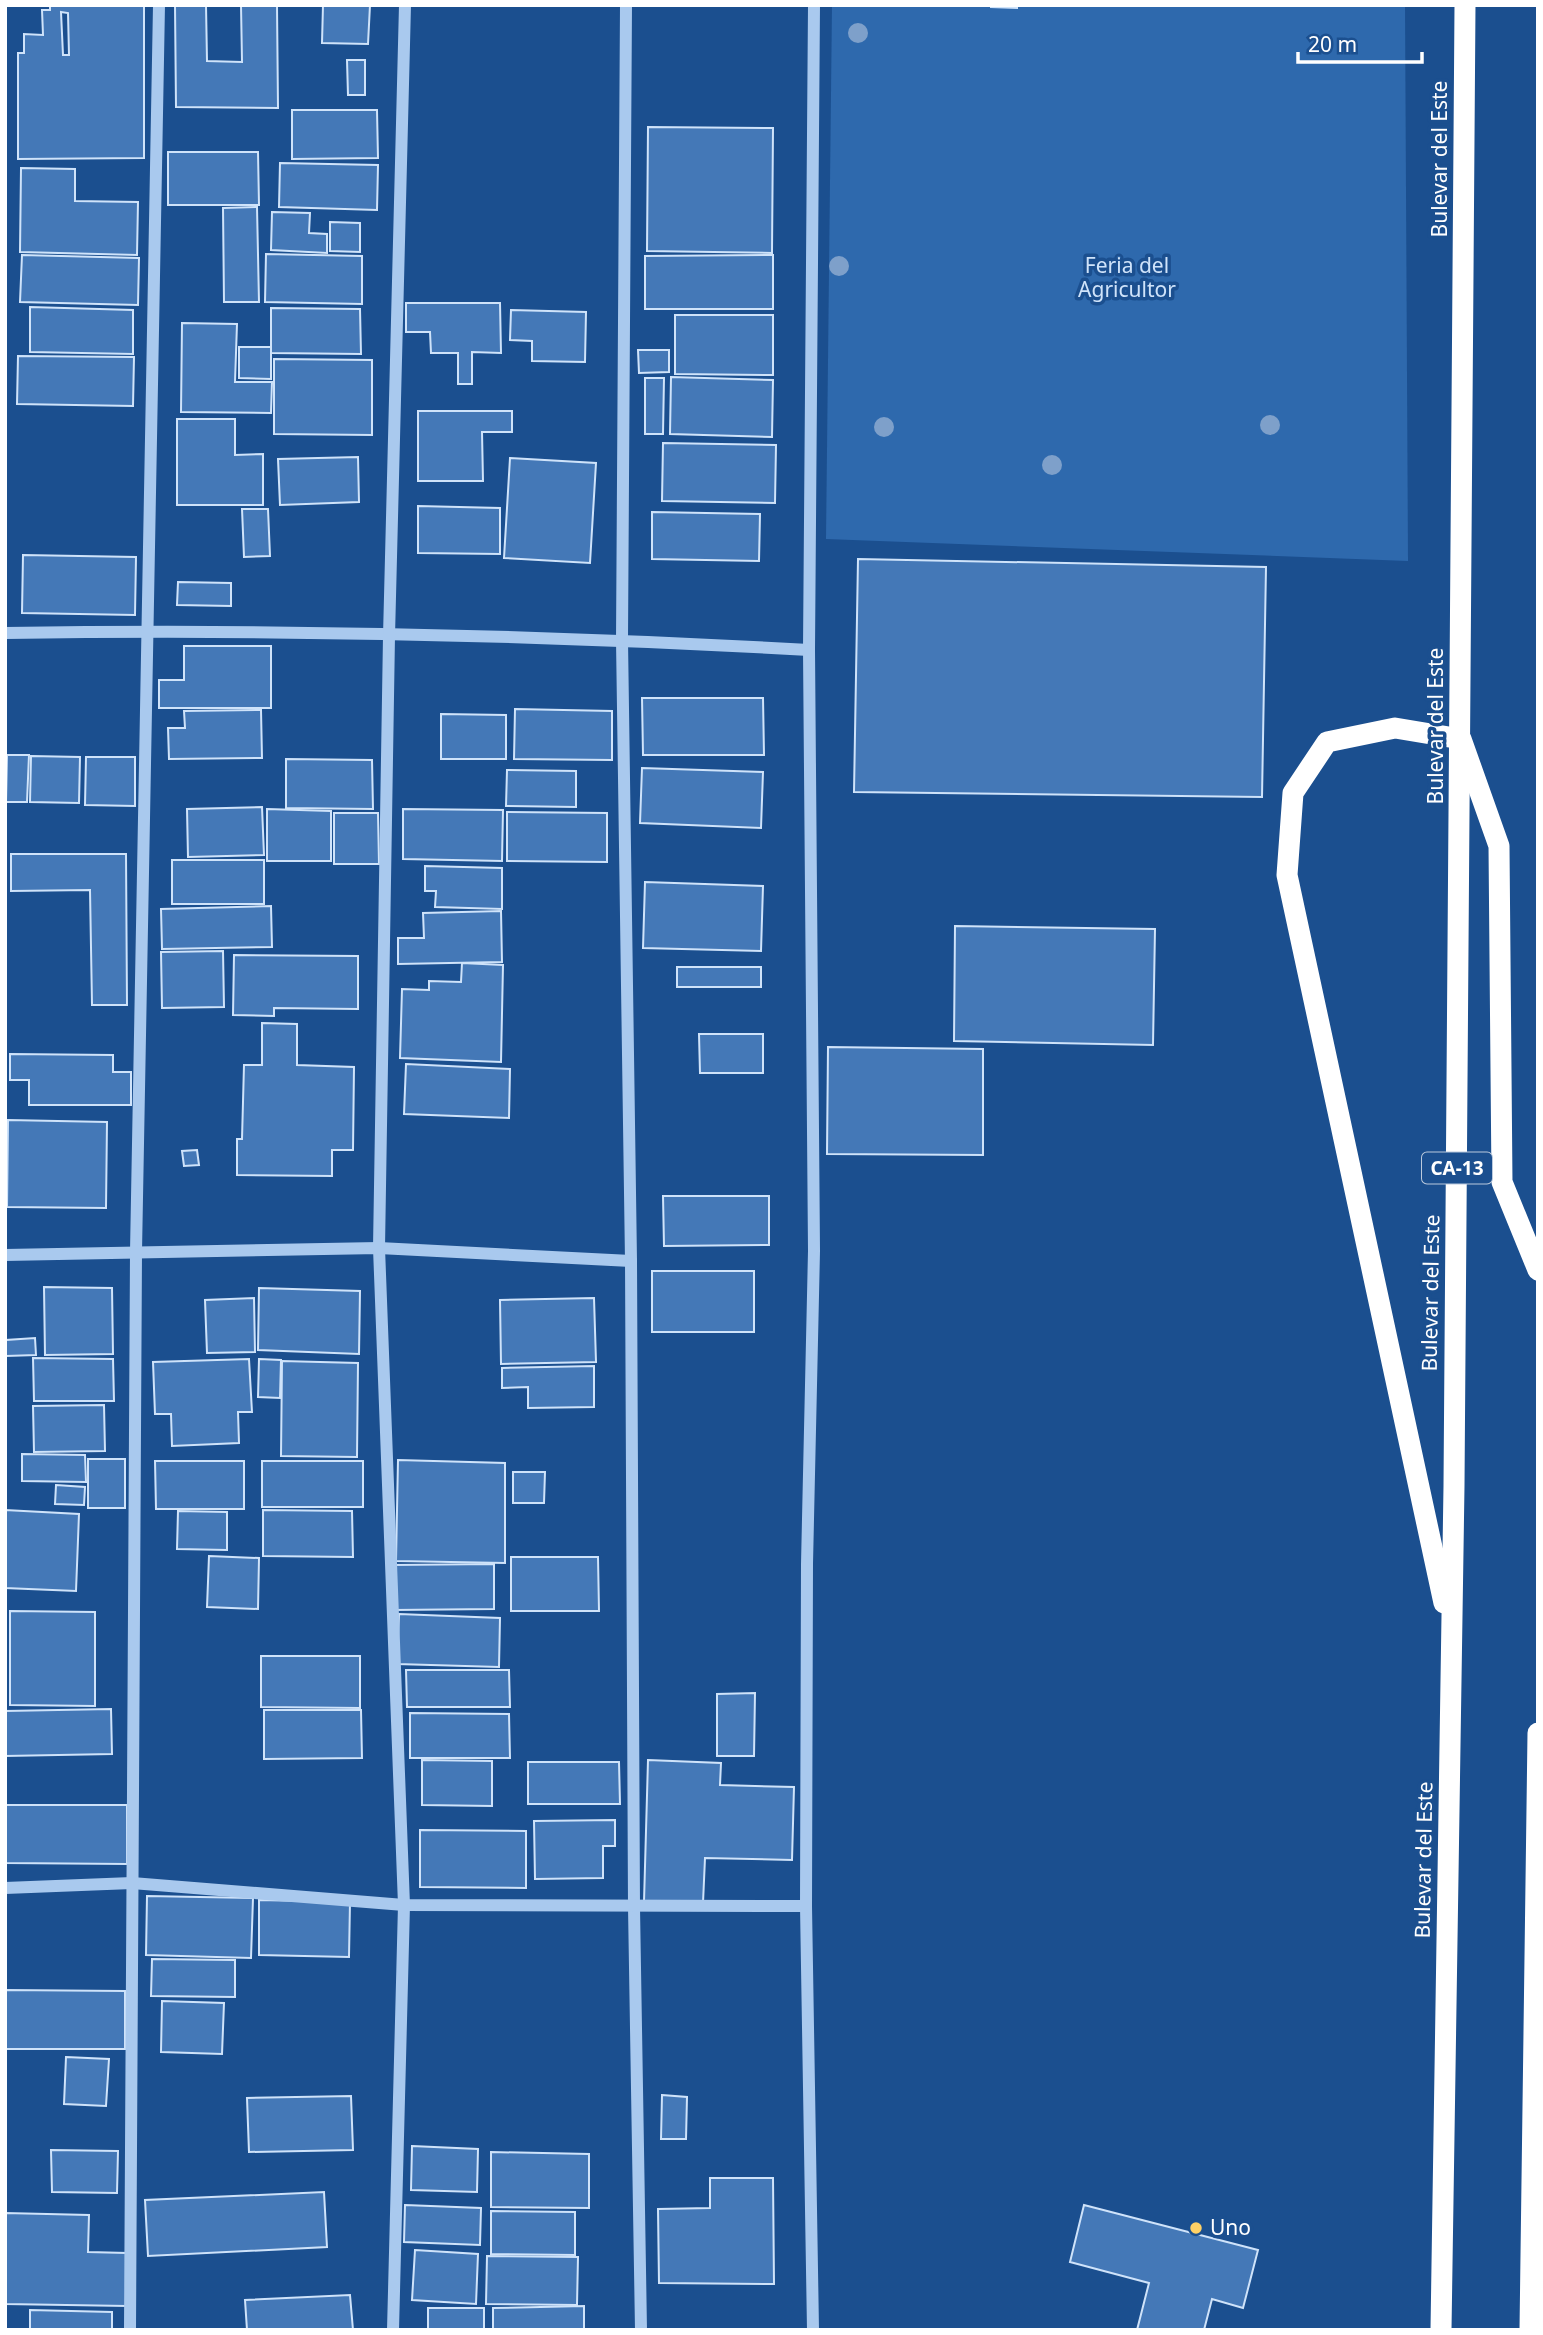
<svg xmlns="http://www.w3.org/2000/svg" width="1543" height="2335" viewBox="0 0 1543 2335" font-family="'Noto Sans',sans-serif">
<style>
.green{fill:#2e69ad}
.building{fill:#4478b7;stroke:#cfe3fa;stroke-width:2;fill-rule:evenodd}
.lines{fill:none;stroke-linecap:round;stroke-linejoin:round}
.minor{stroke:#a9c9ee;stroke-width:12}
.highway{stroke:#fff;stroke-width:21}
.tree{fill:#7ea0ca}
.poi-dot{fill:#ffd166;stroke:#1b4f8f;stroke-width:2.5}
.labels{text-anchor:middle;stroke-width:7;stroke-linejoin:round;paint-order:stroke}
.shield{fill:#1b4f8f;stroke:#bbcadd;stroke-width:2}
.shield-label{font-size:19px;font-weight:bold;fill:#fff}
.street-label{font-size:21px;fill:#fff;stroke:#1b4f8f}
.park-label{font-size:21px;fill:#cfe3fa;stroke:#1b4f8f}
.poi-label{font-size:21px;fill:#fff;stroke:#1b4f8f;text-anchor:start}
</style>
<rect width="100%" height="100%" fill="#1b4f8f"/>
<polygon class="green" points="832,5 1405,5 1408,561 826,539"/>
<g class="building">
<path d="M50 5H144V158L18 159V53H24V34L43 35 42 10H50ZM61 12 68 13 69 55H63Z"/>
<polygon points="175,5 206,5 207,61 242,62 241,5 277,5 278,108 176,107"/>
<polygon points="323,5 370,5 368,44 322,43"/>
<polygon points="991,5 1017,5 1017,8 991,7"/>
<polygon points="347,60 365,60 365,95 348,95"/>
<polygon points="292,110 377,110 378,158 292,159"/>
<polygon points="648,127 773,128 772,253 647,251"/>
<polygon points="168,152 258,152 259,205 168,205"/>
<polygon points="280,163 378,165 377,210 279,207"/>
<polygon points="21,168 75,169 75,201 138,202 137,255 20,252"/>
<polygon points="257,207 259,302 224,302 223,208"/>
<polygon points="272,212 310,213 309,233 327,234 327,253 271,250"/>
<polygon points="330,222 360,223 360,252 330,251"/>
<polygon points="266,254 362,256 362,304 265,302"/>
<polygon points="22,255 139,258 138,305 20,302"/>
<polygon points="773,255 773,309 645,309 645,256"/>
<polygon points="406,303 500,303 501,353 472,352 472,384 458,384 458,353 431,353 430,332 406,332"/>
<polygon points="30,307 133,310 133,354 30,352"/>
<polygon points="271,308 360,309 361,354 271,353"/>
<polygon points="511,310 586,312 585,362 532,361 532,341 510,340"/>
<polygon points="675,315 773,315 773,375 675,374"/>
<polygon points="182,323 237,324 235,382 272,382 271,413 181,412"/>
<polygon points="239,347 271,347 271,379 239,378"/>
<polygon points="638,350 669,350 669,372 639,373"/>
<polygon points="18,356 134,357 133,406 17,404"/>
<polygon points="274,359 372,360 372,435 274,434"/>
<polygon points="671,377 773,380 772,437 670,434"/>
<polygon points="645,378 664,378 663,434 645,434"/>
<polygon points="418,411 512,411 512,432 482,432 483,481 418,481"/>
<polygon points="177,419 235,419 235,455 263,454 263,505 177,505"/>
<polygon points="663,443 776,445 775,503 662,501"/>
<polygon points="358,457 359,502 280,505 278,459"/>
<polygon points="510,458 596,463 590,563 504,558"/>
<polygon points="418,506 500,508 500,554 418,553"/>
<polygon points="242,509 268,509 270,556 244,557"/>
<polygon points="652,512 760,514 759,561 652,559"/>
<polygon points="23,555 136,557 135,615 22,613"/>
<polygon points="858,559 1266,567 1262,797 854,792"/>
<polygon points="178,582 231,583 231,606 177,605"/>
<polygon points="184,646 271,646 271,708 159,708 159,680 184,680"/>
<polygon points="642,698 763,698 764,755 643,755"/>
<polygon points="515,709 612,711 612,760 514,759"/>
<polygon points="261,710 262,758 169,759 168,728 185,728 184,711"/>
<polygon points="441,714 506,715 506,759 441,759"/>
<polygon points="7,755 29,755 27,802 6,802"/>
<polygon points="31,756 80,757 79,803 30,802"/>
<polygon points="86,757 135,757 135,806 85,805"/>
<polygon points="286,759 372,760 373,809 286,808"/>
<polygon points="642,768 763,772 761,828 640,823"/>
<polygon points="507,770 576,771 576,807 506,806"/>
<polygon points="262,807 264,855 188,857 187,809"/>
<polygon points="267,809 331,811 331,861 267,861"/>
<polygon points="403,809 503,810 502,861 403,859"/>
<polygon points="507,812 607,813 607,862 507,861"/>
<polygon points="334,813 378,813 379,864 334,864"/>
<polygon points="11,854 126,854 127,1005 92,1005 90,890 11,891"/>
<rect x="172" y="860" width="92" height="44"/>
<polygon points="425,866 502,868 502,909 435,907 436,891 425,891"/>
<polygon points="645,882 763,886 761,951 643,948"/>
<polygon points="271,906 272,947 162,949 161,909"/>
<polygon points="501,911 502,962 398,964 398,938 424,938 423,913"/>
<polygon points="955,926 1155,929 1153,1045 954,1041"/>
<polygon points="223,951 224,1007 162,1008 161,952"/>
<polygon points="234,955 358,956 358,1009 274,1008 274,1016 233,1015"/>
<polygon points="462,963 503,965 501,1062 400,1058 402,989 429,990 429,981 461,982"/>
<rect x="677" y="967" width="84" height="20"/>
<polygon points="262,1023 297,1024 297,1065 354,1067 353,1150 332,1150 332,1176 237,1175 237,1139 242,1139 244,1065 262,1065"/>
<polygon points="699,1034 763,1034 763,1073 700,1073"/>
<polygon points="828,1047 983,1049 983,1155 827,1154"/>
<polygon points="10,1054 113,1055 113,1072 131,1072 131,1105 29,1105 29,1080 10,1080"/>
<polygon points="406,1064 510,1069 509,1118 404,1114"/>
<polygon points="8,1120 107,1122 106,1208 7,1207"/>
<polygon points="197,1150 199,1165 184,1166 182,1151"/>
<polygon points="663,1196 769,1196 769,1245 664,1246"/>
<rect x="652" y="1271" width="102" height="61"/>
<polygon points="44,1287 112,1288 113,1354 45,1355"/>
<polygon points="259,1288 360,1291 359,1354 258,1350"/>
<polygon points="254,1298 255,1352 207,1353 205,1300"/>
<polygon points="594,1298 596,1362 501,1364 500,1300"/>
<polygon points="35,1338 36,1355 6,1356 6,1340"/>
<polygon points="33,1358 113,1359 114,1401 34,1401"/>
<polygon points="249,1359 252,1412 238,1412 239,1443 172,1446 171,1414 155,1414 153,1362"/>
<polygon points="259,1359 281,1360 280,1398 258,1397"/>
<polygon points="282,1361 358,1363 357,1457 281,1456"/>
<polygon points="594,1366 594,1407 528,1408 528,1387 502,1388 502,1368"/>
<polygon points="104,1405 105,1451 34,1452 33,1406"/>
<polygon points="22,1454 85,1455 86,1482 22,1481"/>
<rect x="88" y="1459" width="37" height="49"/>
<polygon points="398,1460 505,1463 505,1563 396,1561"/>
<polygon points="155,1461 244,1461 244,1509 156,1509"/>
<rect x="262" y="1461" width="101" height="46"/>
<polygon points="513,1472 545,1472 544,1503 513,1503"/>
<polygon points="56,1485 85,1487 84,1505 55,1504"/>
<polygon points="5,1510 79,1514 76,1591 5,1588"/>
<polygon points="263,1510 352,1511 353,1557 263,1556"/>
<polygon points="178,1511 227,1512 227,1550 177,1549"/>
<polygon points="209,1556 259,1558 258,1609 207,1607"/>
<polygon points="511,1557 598,1557 599,1611 511,1611"/>
<polygon points="494,1564 494,1609 393,1610 392,1565"/>
<polygon points="10,1611 95,1612 95,1706 10,1705"/>
<polygon points="399,1614 500,1618 499,1667 397,1664"/>
<polygon points="261,1656 360,1656 360,1708 261,1707"/>
<polygon points="406,1670 509,1670 510,1707 407,1707"/>
<polygon points="755,1693 754,1756 717,1756 717,1694"/>
<polygon points="111,1709 112,1754 5,1756 5,1711"/>
<polygon points="264,1710 361,1710 362,1758 264,1759"/>
<polygon points="410,1713 509,1714 510,1758 410,1758"/>
<polygon points="422,1760 492,1761 492,1806 422,1805"/>
<polygon points="648,1760 721,1763 720,1785 794,1787 792,1860 705,1858 703,1903 644,1902"/>
<polygon points="528,1762 619,1762 620,1804 528,1804"/>
<polygon points="5,1805 127,1805 127,1864 5,1863"/>
<polygon points="615,1820 615,1846 603,1846 603,1878 535,1879 534,1821"/>
<polygon points="420,1830 526,1831 526,1888 420,1887"/>
<polygon points="147,1896 253,1898 251,1958 146,1955"/>
<polygon points="259,1900 350,1902 349,1957 259,1955"/>
<polygon points="152,1959 235,1960 235,1997 151,1996"/>
<polygon points="5,1990 125,1991 125,2049 5,2049"/>
<polygon points="162,2001 224,2003 222,2054 161,2052"/>
<polygon points="66,2057 109,2059 106,2106 64,2104"/>
<polygon points="662,2095 687,2097 686,2139 661,2139"/>
<polygon points="351,2096 353,2150 249,2152 247,2098"/>
<polygon points="412,2146 478,2149 477,2192 411,2190"/>
<polygon points="51,2150 118,2151 117,2193 52,2192"/>
<polygon points="491,2152 589,2154 589,2208 491,2207"/>
<polygon points="710,2178 773,2178 774,2284 659,2283 658,2209 710,2208"/>
<polygon points="324,2192 327,2247 148,2256 145,2200"/>
<polygon points="405,2205 481,2208 480,2245 404,2242"/>
<polygon points="1084,2205 1258,2250 1243,2308 1212,2299 1204,2330 1137,2330 1149,2283 1070,2262"/>
<polygon points="491,2211 575,2212 575,2255 491,2254"/>
<polygon points="5,2213 89,2215 88,2252 127,2253 127,2306 5,2304"/>
<polygon points="415,2250 478,2254 476,2304 412,2300"/>
<polygon points="487,2256 578,2257 577,2305 486,2304"/>
<polygon points="350,2295 353,2330 247,2330 245,2300"/>
<polygon points="584,2306 584,2330 493,2330 493,2308"/>
<rect x="428" y="2308" width="56" height="22"/>
<polygon points="30,2310 112,2312 112,2330 30,2330"/>
</g>
<g class="lines">
<g class="minor">
<polyline points="626,5 622,640 631,1261 634,1907 641,2330"/>
<path d="M5 633C273 629 541 635 809 650"/>
<polyline points="5,1255 379,1248 631,1261"/>
<polyline points="5,1888 132,1883 404,1905 806,1906"/>
<polyline points="130,2330 136,1252 159,5"/>
<polyline points="393,2330 404,1905 379,1248 389,636 405,5"/>
<polyline points="813,2330 806,1906 807,1564 814,1251 809,650 814,5"/>
</g>
<g class="highway">
<polyline points="1444,1603 1287,875 1293,793 1327,742 1395,728 1461,739 1499,846 1502,1182 1538,1270"/>
<polyline points="1441,2330 1454,1486 1465,5"/>
<polyline points="1530,2330 1538,1733"/>
</g>
</g>
<g class="tree">
<circle cx="858" cy="33" r="10"/>
<circle cx="839" cy="266" r="10"/>
<circle cx="1270" cy="425" r="10"/>
<circle cx="884" cy="427" r="10"/>
<circle cx="1052" cy="465" r="10"/>
</g>
<circle class="poi-dot" cx="1196" cy="2228" r="7"/>
<g class="labels">
<rect class="shield" x="1422" y="1152.5" width="70" height="31" rx="5"/>
<g class="shield-label">
<text x="1457" y="1175">CA-13</text>
</g>
<g class="street-label">
<text transform="translate(1440 159) rotate(-90)" y="7">Bulevar del Este</text>
<text transform="translate(1436 726) rotate(-90)" y="7">Bulevar del Este</text>
<text transform="translate(1431 1293) rotate(-89)" y="7">Bulevar del Este</text>
<text transform="translate(1424 1860) rotate(-89)" y="7">Bulevar del Este</text>
</g>
<g class="park-label">
<text x="1127" y="273">Feria del<tspan x="1127" dy="24">Agricultor</tspan></text>
</g>
<g class="poi-label">
<text x="1210" y="2235">Uno</text>
</g>
</g>
<rect width="1543" height="2335" fill="none" stroke="#ffffff" stroke-width="14"/>
<path d="M1298 52v10h124v-10" fill="none" stroke="#ffffff" stroke-width="3.5"/>
<text x="1308" y="52" font-size="21" fill="#ffffff" stroke="#1b4f8f" stroke-width="5" paint-order="stroke">20 m</text>
</svg>
